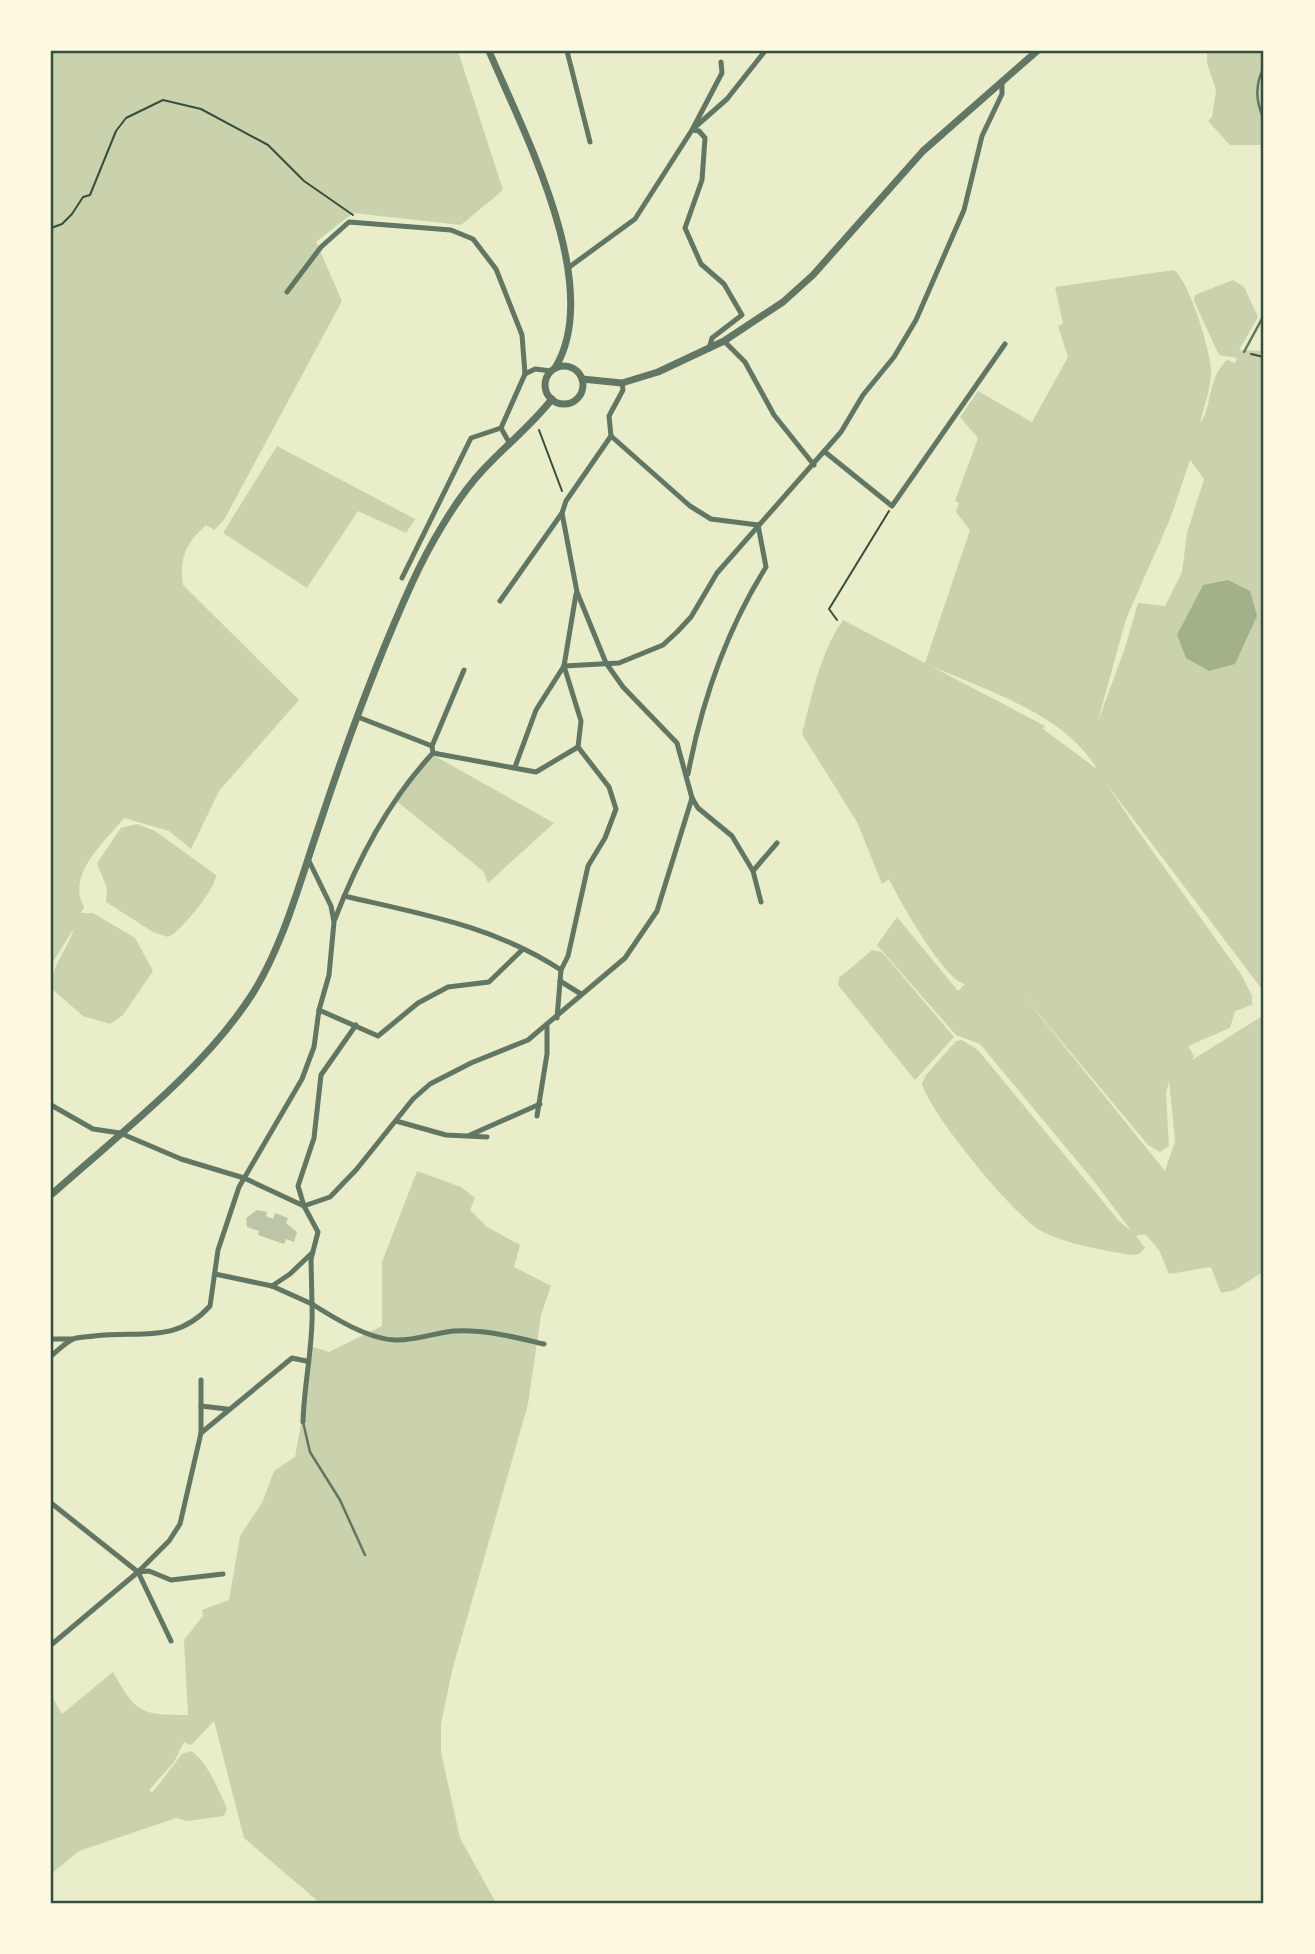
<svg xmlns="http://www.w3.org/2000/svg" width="1315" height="1954" viewBox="0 0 1315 1954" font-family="'Golos Text',sans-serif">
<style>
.green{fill:#cad2ad;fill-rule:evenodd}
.water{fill:#a3b18a}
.building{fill:#bcc5a7}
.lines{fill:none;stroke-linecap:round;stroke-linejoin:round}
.path{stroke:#344e41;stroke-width:2}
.service{stroke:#617663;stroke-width:2.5}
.minor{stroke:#617663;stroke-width:5}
.tertiary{stroke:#617663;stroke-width:7}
.neatline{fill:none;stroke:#344e41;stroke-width:2.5}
</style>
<rect width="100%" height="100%" fill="#e9edc9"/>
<g class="green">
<path d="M51 51H458L503 190 461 225 353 213 316 242 342 301 224 520 214 530 206 525C186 543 179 558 183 585L299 700 219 791 191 849 169 831 124 818C104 843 66 874 84 907L81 913H93L135 938 153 971 123 1015 110 1024 83 1016 51 988C51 965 68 950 74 928L51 965Z"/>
<polygon points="1207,51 1264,51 1264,145 1230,145 1208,121 1212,117 1216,90 1207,63"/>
<path d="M1174 270C1189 281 1210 349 1211 369 1212 386 1204 406 1200 423 1213 407 1206 380 1227 360L1235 363 1237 358 1219 355 1194 301 1195 295 1233 280 1244 287 1258 317 1239 350 1264 351V992L1106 783 1138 831 1241 974 1252 996V1005L1235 1011 1230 1028 1188 1046 1194 1056 1192 1060 1264 1015V1271L1235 1290 1221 1293 1211 1267 1169 1274 1159 1250 1145 1234 1136 1236 1145 1248 1139 1254 1131 1255C1102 1250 1071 1245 1043 1232 1017 1220 929 1112 922 1084L926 1075 956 1041 962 1040 978 1050 1119 1221 1132 1232 1097 1185 980 1044 956 1035 877 945 897 917 958 991 965 984C945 981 899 900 889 879L882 884 857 822 802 734C812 695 820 653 843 620L1045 726 1043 729 1097 769C1063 712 983 690 925 663L970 530 956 512 959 503 955 501 978 438 960 417 978 391 1032 422 1068 357 1058 326 1063 324 1055 287ZM1190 460 1204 479 1187 533 1182 572 1165 606 1138 603 1125 648 1097 724 1126 619 1170 519ZM1018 989 1148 1145 1160 1152 1169 1146 1166 1094 1169 1080 1175 1141 1165 1171Z"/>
<polygon points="277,446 415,519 406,533 358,511 307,588 223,533"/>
<polygon points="433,755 554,823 488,883 483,871 394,799"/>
<path d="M137 824 155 831 216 875C216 888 181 932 168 937L153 932 106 902 107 888 97 863 121 828Z"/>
<polygon points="872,950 882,952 954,1037 915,1080 838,985 839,978"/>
<path d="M417 1171 461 1187 475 1198 470 1210 487 1227 520 1245 514 1267 551 1286 541 1315 528 1404 452 1671 441 1724V1752L460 1838 496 1903H320L244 1838 214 1721 191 1745 184 1742 174 1762 149 1790 152 1793 182 1754 191 1751C208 1762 219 1791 227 1809L224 1816 187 1821 176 1818 79 1851 51 1874V1695L62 1714 113 1672C136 1713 140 1715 188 1715L184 1640 203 1616 202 1610 229 1600 240 1536 263 1501 274 1471 295 1457 307 1391 310 1346 329 1352 382 1326V1262Z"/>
</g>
<polygon class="water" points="1228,580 1250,591 1257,616 1235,664 1209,671 1186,658 1177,635 1203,585"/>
<polygon class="building" points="257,1210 267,1212 266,1216 273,1219 275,1213 288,1218 286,1223 297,1232 294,1242 286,1239 284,1244 258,1235 259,1231 247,1227 246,1218"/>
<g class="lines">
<g class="path">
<polyline points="51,228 62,224 72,214 83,197 90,195 116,131 126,118 163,100 201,109 268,145 304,181 353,215"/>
<polyline points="1251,354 1264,357"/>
<polyline points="539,430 562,491"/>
<polyline points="837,620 829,609 889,511"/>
</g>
<g class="service">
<path d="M1264 67C1255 84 1255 101 1264 119"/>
<polyline points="1244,352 1264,315"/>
<polyline points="303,1422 310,1452 340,1500 365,1555"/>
</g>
<g class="minor">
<polyline points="567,51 590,142"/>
<polyline points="694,128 727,99 765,51"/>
<polyline points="692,130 699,131 705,138 702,180 685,228 701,264 724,284 742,315 712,338 709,349"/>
<polyline points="568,268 635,219 692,130 722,73 721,62"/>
<polyline points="287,292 321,247 349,222 451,230 473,239 496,269 522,335 525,374"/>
<polyline points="724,341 745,362 774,415 814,465"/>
<polyline points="622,383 623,390 609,416 611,436 566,501 562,513 577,592 606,663 623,687 677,743 692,798 698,808 732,836 753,871 761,902"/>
<polyline points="611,436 690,506 711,519 758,525"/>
<polyline points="510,444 501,428 525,374 535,369 551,371"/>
<polyline points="825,452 892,506 1005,344"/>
<polyline points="402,578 471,438 501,428"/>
<polyline points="500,601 562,513"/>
<polyline points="564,666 619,663 663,645 677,632 691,617 717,573 841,432 863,395 894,357 916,320 964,210 982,136 1002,94 1002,83"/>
<polyline points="358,717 432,746 433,753"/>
<polyline points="432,746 464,670"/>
<polyline points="433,753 536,772 578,747"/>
<polyline points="515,767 536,710 564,666 576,594"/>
<path d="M688 774C702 700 726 631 766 567L758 525"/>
<polyline points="753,871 777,843"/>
<path d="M344 896C421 914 494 926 561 970"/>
<path d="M335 919C358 859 389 800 433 753"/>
<polyline points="560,981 581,994"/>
<polyline points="319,1010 378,1036 418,1003 448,987 489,982 522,950"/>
<polyline points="557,1018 561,970 568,956 588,866 605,838 616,809 609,787 578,747 581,721 564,666"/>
<polyline points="356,1025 321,1075 314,1138 298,1186 304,1206 330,1197 356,1170 413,1099 430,1084 471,1063 528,1040 625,958 657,911 692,798"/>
<path d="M51 1105 93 1129 120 1133 181 1159 244 1178 304 1206 318 1232 311 1259 312 1304C334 1318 368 1339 395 1340 414 1341 434 1333 454 1331 484 1329 514 1337 544 1344"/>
<polyline points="537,1116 547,1054 547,1027"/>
<polyline points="396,1121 446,1135 487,1137"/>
<polyline points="470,1135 540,1104"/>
<path d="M215 1274 272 1286 312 1304C314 1343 304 1382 303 1422"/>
<polyline points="272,1286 290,1274 312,1253"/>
<polyline points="51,1339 72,1339"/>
<path d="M51 1356C57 1351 65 1343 73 1339 78 1337 88 1337 94 1336 138 1330 175 1345 210 1306L218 1250 239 1187 302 1079 314 1047 319 1010 329 975 334 922 331 906 308 859"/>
<polyline points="201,1406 227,1409"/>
<polyline points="201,1433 201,1380"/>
<polyline points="51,1503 138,1572 171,1641"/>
<polyline points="138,1572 149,1571 171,1580 223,1574"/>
<polyline points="51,1645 138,1572 169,1541 180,1524 201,1433 292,1358 306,1361"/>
</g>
<g class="tertiary">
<path d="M489 51C523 131 605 286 555 368"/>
<circle cx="564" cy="385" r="19"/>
<polyline points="582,379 622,383 658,372 724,341 783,302 813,275 923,151 1037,51"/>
<path d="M51 1195C119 1134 204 1070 253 993 284 943 300 881 319 826 346 744 376 662 412 583 428 548 455 500 482 471 505 446 531 426 552 399"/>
</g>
</g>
<rect width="1315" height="1954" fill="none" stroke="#fefae0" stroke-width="105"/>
<rect x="52" y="52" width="1210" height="1850" class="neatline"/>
</svg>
